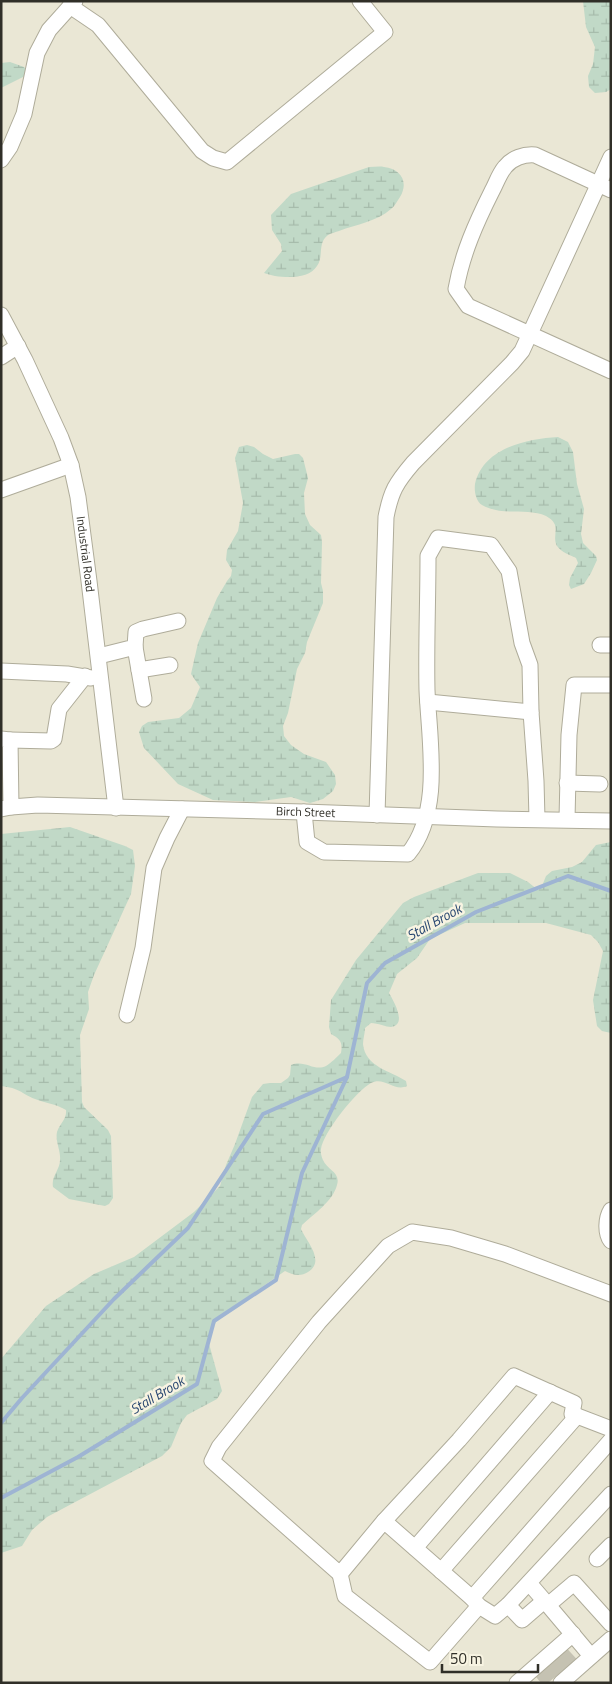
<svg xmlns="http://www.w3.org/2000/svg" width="612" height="1684" viewBox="0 0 612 1684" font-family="'Titillium Web',sans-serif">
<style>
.wetland{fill:url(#wetland-marsh)}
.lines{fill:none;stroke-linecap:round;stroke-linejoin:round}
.stream{stroke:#9eb4d3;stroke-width:4}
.minor-tunnel{stroke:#c5c2b2;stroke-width:15;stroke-dasharray:15 8;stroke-linecap:butt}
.minor-casing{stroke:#afac9a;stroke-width:17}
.minor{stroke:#fff;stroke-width:15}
.labels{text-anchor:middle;stroke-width:5;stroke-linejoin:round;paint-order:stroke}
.street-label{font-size:12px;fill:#302f28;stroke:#f8f4e2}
.water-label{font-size:14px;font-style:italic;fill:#274670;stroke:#f8f4e2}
</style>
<defs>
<pattern id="wetland-marsh" width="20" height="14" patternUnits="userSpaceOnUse" patternTransform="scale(1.25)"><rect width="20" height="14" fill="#c1d9c7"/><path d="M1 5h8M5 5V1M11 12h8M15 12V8" fill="none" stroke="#a6bbab"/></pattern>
</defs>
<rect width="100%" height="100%" fill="#eae7d5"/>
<g class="wetland">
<polygon points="583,1 611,1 611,89 606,92 595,93 589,87 588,76 593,64 595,47 586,27"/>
<polygon points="10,62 24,67 28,71 27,75 1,88 1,63"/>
<path d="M369 167C374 167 380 166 384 167 401 169 409 182 400 197 397 201 395 206 391 209 376 222 357 224 339 231 336 232 331 233 328 235 317 243 324 257 317 266 308 281 277 278 264 273L282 251 281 244 272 230 271 215 291 194Z"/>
<path d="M558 437 568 442 573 452 577 484 584 509 581 534 583 543 596 556 597 560 591 573 584 584 571 589 569 585 570 578 578 563 576 558C570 555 561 552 557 546 551 535 563 525 546 516 528 507 503 517 482 505 476 501 474 492 475 484 483 448 526 439 558 437Z"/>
<polygon points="247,445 254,447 263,454 273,459 295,454 299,454 303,458 308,478 304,493 305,514 310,525 321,535 322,542 321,583 323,591 323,603 307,642 305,653 297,669 288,713 283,726 284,736 291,745 304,754 326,762 335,775 336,784 333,791 323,799 310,803 291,797 255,802 213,800 178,784 144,748 139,732 142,726 148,722 179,718 191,708 200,687 191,674 198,643 217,598 227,581 231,576 232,570 226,560 227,550 238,531 243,503 235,458 239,447"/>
<path d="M70 827 125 846 133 850 135 866 131 894 94 975 88 992 89 1009 80 1035 82 1102 84 1107 108 1130 111 1136 113 1198 109 1204 105 1206 69 1199 53 1187C51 1176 60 1170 60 1160 61 1151 55 1141 57 1132 60 1123 67 1119 66 1110 54 1103 47 1104 35 1099 20 1093 20 1088 1 1086V834Z"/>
<path d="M611 842V1033L602 1031 597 1026 593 1000 603 951 598 942 591 935 546 923H465L430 939 417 958 397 974 389 993C393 1000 408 1025 391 1027 386 1027 378 1023 371 1023L365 1028C365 1033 363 1039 363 1044 365 1067 391 1071 406 1081L407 1086C394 1092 384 1076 371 1083 356 1091 323 1133 321 1149 320 1152 322 1158 323 1160 327 1170 341 1172 337 1185 333 1201 314 1214 302 1225L301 1229C306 1241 326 1261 308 1272 301 1277 292 1275 285 1271L220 1316 211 1330 208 1340 222 1391 217 1399 187 1415 181 1423 171 1447 162 1456 47 1517 32 1530 22 1546 1 1553V1359L46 1306 94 1274 134 1257 194 1212 220 1186 226 1165 235 1144 252 1097 263 1084 270 1083H281L288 1078 290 1075 291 1065C305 1059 314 1072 326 1066 331 1063 337 1057 341 1053 343 1042 340 1039 331 1034L329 1027 331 1000 356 960 403 903 414 897 478 873H510L528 882 538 890 542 886 546 876 552 871 572 867 582 862 596 845Z"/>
</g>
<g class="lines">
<g class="stream">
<polyline points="1,1423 22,1398 114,1299 188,1228 263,1114 347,1077"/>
<polyline points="1,1498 78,1457 197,1384 214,1321 276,1280 302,1173 347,1077 367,983 385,963 476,912 568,876 611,891"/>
</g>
<g class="minor-tunnel">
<polyline points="561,1653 571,1664"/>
<polyline points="551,1661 561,1673"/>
<polyline points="540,1670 550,1682"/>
</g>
<defs>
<g id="minor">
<polyline points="70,6 98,25 202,151 213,158 227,162 385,32 360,1"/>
<polyline points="1,160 10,147 24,114 37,53 49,30 75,1"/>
<path d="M611 190 535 155C524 154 512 158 505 167 499 174 496 184 492 191 476 223 462 254 456 289L468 306 611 371"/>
<path id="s1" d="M1 315 25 360 61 438 71 465 78 497 89 581 116 808"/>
<polyline points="1,357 18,346"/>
<polyline points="1,490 71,465"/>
<polyline points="600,645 611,645"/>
<polyline points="135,647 144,699"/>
<polyline points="99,656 135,647 136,632 143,629 178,621"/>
<polyline points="139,670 170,665"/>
<polyline points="1,671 67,674 91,678"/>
<polyline points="428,702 531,712"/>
<polyline points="1,739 10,740 11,807"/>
<polyline points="10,740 51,741 54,739 59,709 85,676"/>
<polyline points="567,783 600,784"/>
<path id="s2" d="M1 809 11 807 38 805 304 812 497 819 611 821"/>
<path d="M304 812 307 842 324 852 408 854C443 811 429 741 427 690 426 646 428 601 428 556L438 538 491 545 509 571 522 643 530 665 531 712 536 781 537 819"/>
<path d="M377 815 386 517C391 491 396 483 413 463L512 363 522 351 611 157"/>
<polyline points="567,819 569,735 574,685 611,685"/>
<polyline points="127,1015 143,948 154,868 167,838 182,809"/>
<path d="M611 1210C606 1218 605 1233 611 1241"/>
<polyline points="611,1294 505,1254 451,1238 412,1232 388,1246 319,1322 219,1447 212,1461 340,1574 384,1521 472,1598 479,1606 495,1616 508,1605 611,1494"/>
<polyline points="384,1521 459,1440 514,1376 574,1403 572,1414 611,1429"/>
<polyline points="415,1548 550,1392"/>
<polyline points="597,1559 611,1545"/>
<polyline points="441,1571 577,1416"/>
<polyline points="340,1574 345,1596 430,1662 479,1606"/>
<polyline points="529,1583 548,1605 574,1583 611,1624"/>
<polyline points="472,1598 611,1440"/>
<polyline points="508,1605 522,1620 544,1601"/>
<polyline points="548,1605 591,1656"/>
<polyline points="517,1683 573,1634"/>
<polyline points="561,1683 611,1639"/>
</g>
</defs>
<use href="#minor" class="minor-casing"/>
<use href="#minor" class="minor"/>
</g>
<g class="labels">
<g class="street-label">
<text dy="4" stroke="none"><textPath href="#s1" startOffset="256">Industrial Road</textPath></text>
<text dy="4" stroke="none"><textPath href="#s2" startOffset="305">Birch Street</textPath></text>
</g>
<g class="water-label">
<text transform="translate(434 922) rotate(-29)" y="5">Stall Brook</text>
<text transform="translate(157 1395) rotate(-31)" y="5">Stall Brook</text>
</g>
</g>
<rect width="612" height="1684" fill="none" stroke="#302f28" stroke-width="5"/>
<path d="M442 1664v8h96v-8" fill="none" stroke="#302f28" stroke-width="2.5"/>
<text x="450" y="1664" font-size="15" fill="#302f28" stroke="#f8f4e2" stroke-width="4" paint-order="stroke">50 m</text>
</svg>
